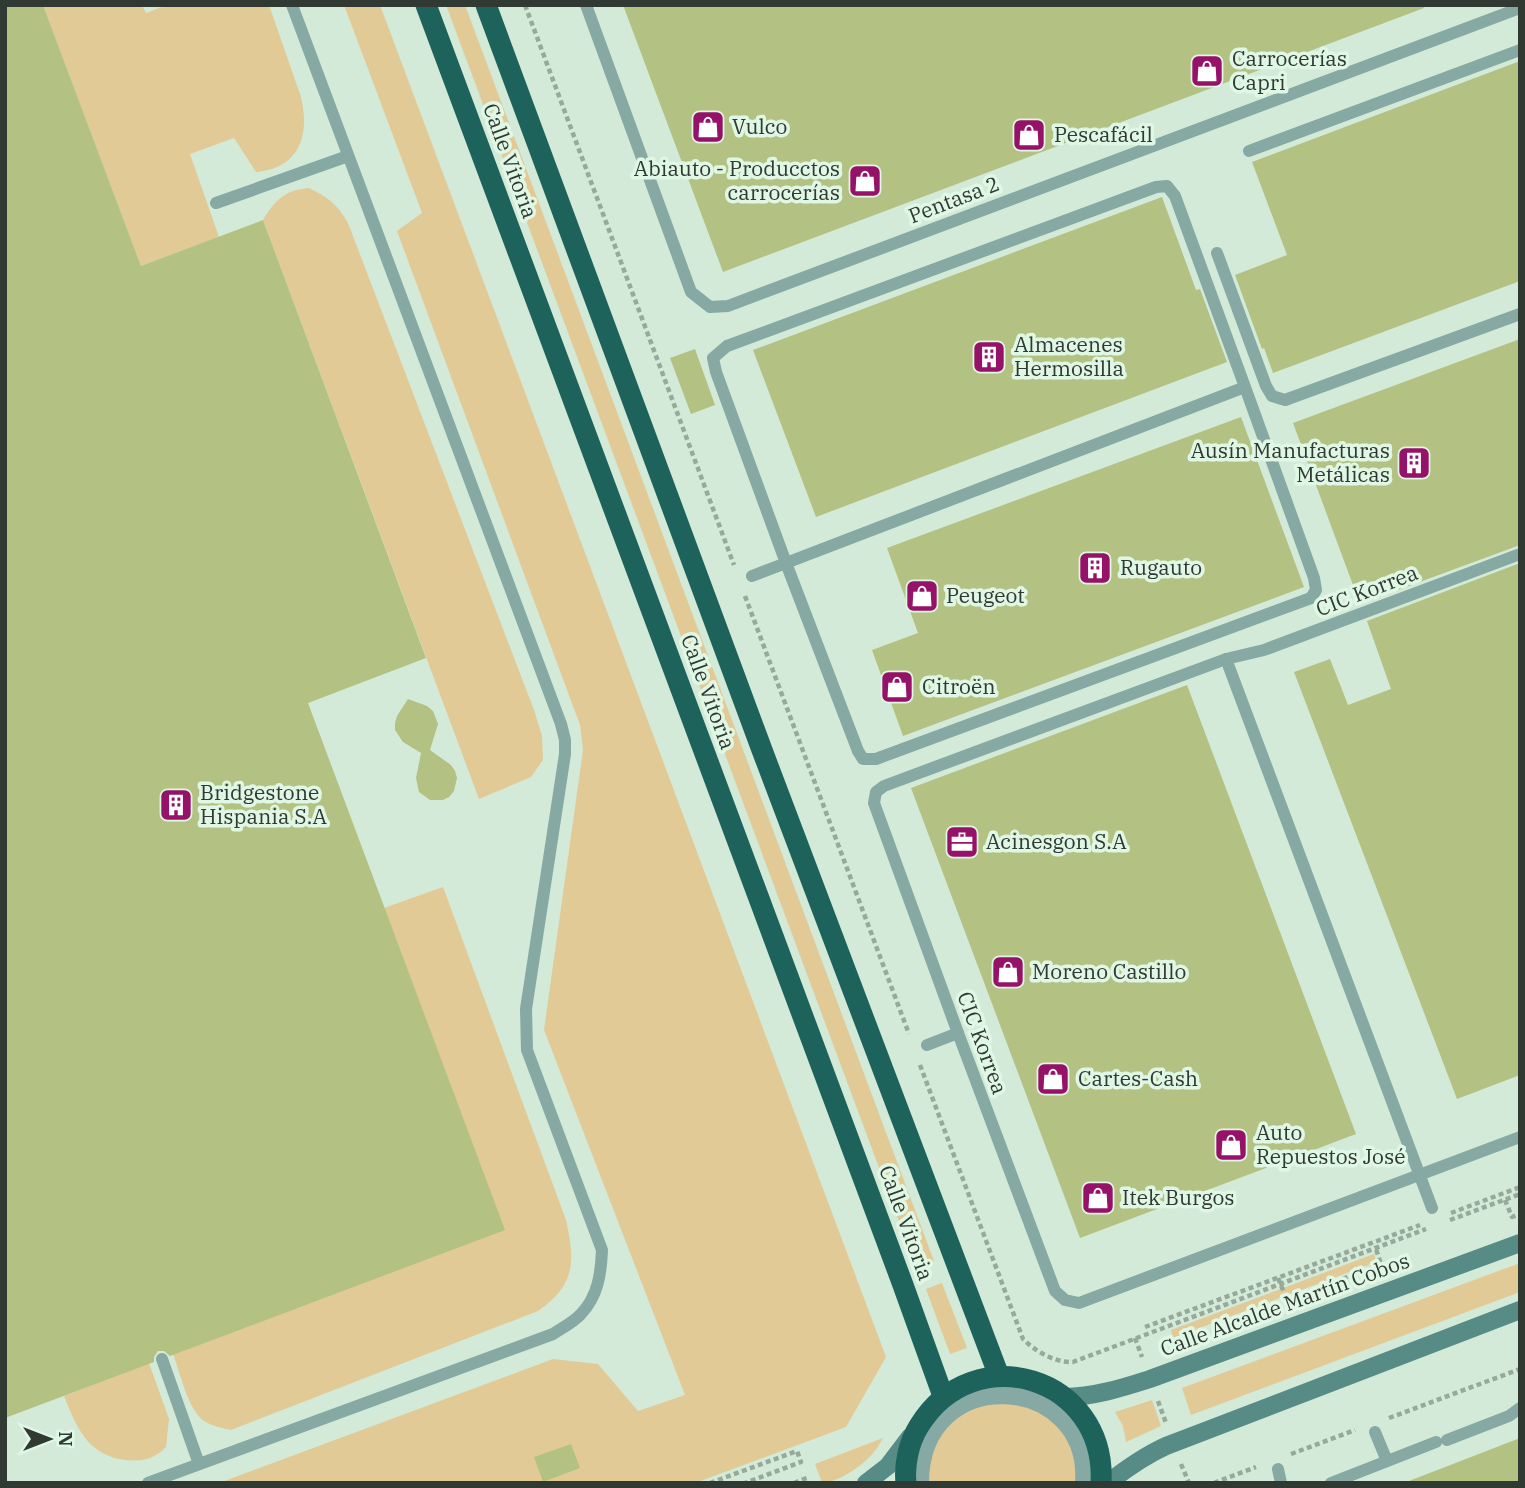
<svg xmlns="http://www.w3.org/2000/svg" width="1525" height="1488" viewBox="0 0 1525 1488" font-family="'IBM Plex Serif',serif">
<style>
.green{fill:#e2ca97}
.building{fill:#b3c283}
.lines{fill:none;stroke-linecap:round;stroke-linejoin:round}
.path{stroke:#96a99a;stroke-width:4.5;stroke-dasharray:5 3.5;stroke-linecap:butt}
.lane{stroke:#86a9a4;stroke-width:12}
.street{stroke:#86a9a4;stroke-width:18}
.secondary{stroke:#568c85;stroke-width:18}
.highway{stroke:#1d635c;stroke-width:21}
.labels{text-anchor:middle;stroke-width:7;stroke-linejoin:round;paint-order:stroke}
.poi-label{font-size:21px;fill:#303932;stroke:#dff7e4;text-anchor:start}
.street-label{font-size:21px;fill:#303932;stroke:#dff7e4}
</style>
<rect width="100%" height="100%" fill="#d2ead7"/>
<g class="green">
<path d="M43 5H142L146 13 167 5H269L301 97C310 135 300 168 256 172L234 138 190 154 219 237 141 266Z"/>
<polygon points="344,5 380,5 886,1357 846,1427 695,1483 219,1483 553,1359 598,1364 638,1411 685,1395 544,1030 583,750 580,725 397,231 422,213"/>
<polygon points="446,5 465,5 934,1261 916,1267"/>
<path d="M309 188C330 199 336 203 348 223L534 710 542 736 543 760 531 777 479 799 263 220C275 200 285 190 309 188Z"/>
<path d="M443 887 566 1220C575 1261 576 1285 538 1311L231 1430C222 1428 212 1426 204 1421 188 1410 180 1372 173 1354L384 908Z"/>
<polygon points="1374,1254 1376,1262 1173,1338 1171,1330"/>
<polygon points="1520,1263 1520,1292 1191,1415 1182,1388"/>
<polygon points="942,1283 967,1348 950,1354 926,1289"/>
<path d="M149 1363 169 1419 166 1447C154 1459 143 1462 126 1460 88 1456 77 1428 64 1396Z"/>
<polygon points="1152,1400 1161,1426 1126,1442 1123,1426 1115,1412"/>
<polygon points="995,1401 1027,1405 1055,1422 1074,1449 1078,1483 927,1483 928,1466 940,1435 963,1411"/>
<path d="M883 1438C880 1443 877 1449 873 1453 864 1465 837 1483 822 1483L815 1464Z"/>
</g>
<g class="building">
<polygon points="5,5 43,5 141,266 263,220 426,658 308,703 505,1230 170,1356 164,1351 158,1351 154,1357 154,1362 5,1418"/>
<polygon points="623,5 1424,5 1424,8 723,272"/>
<polygon points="1520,61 1520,281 1273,373 1264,348 1262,349 1235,275 1287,255 1252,162"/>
<polygon points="1162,197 1196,290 1200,289 1227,362 816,517 753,350"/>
<polygon points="1520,339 1520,545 1360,604 1293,423"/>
<polygon points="695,349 715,405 691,414 670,358"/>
<polygon points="1241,417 1304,587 903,736 872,650 918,633 887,548"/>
<polygon points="1520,563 1520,1075 1457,1099 1294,672 1330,659 1348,705 1391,689 1367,621"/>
<polygon points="1187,685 1356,1134 1080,1238 911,788"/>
<polygon points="408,699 427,706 433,711 438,724 430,750 451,765 455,771 457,778 454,791 449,797 443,800 430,800 419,792 416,778 421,753 403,742 395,730 395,723 397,716"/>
<polygon points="1520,1438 1520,1483 1409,1483 1409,1481"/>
<polygon points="571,1444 580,1468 543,1482 534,1457"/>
</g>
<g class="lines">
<g class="path">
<polyline points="525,5 734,565"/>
<polyline points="745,596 909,1034"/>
<path d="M920 1065 1023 1339C1035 1351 1055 1363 1073 1362L1426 1229"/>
<polyline points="1505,1200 1512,1217 1520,1214"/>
<polyline points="1451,1213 1520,1187"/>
<polyline points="1450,1220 1520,1194"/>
<polyline points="1278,1278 1287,1300"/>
<polyline points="1335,1282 1381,1264 1375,1246"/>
<polyline points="1145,1327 1420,1225"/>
<polyline points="1135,1338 1142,1357"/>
<polyline points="1158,1401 1166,1423"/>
<polyline points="1389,1418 1520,1369"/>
<polyline points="1291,1454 1355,1430"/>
<polyline points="1181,1464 1189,1483"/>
<polyline points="710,1483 797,1451 801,1462 745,1483"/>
<polyline points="794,1483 807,1478"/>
<polyline points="1214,1483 1256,1467"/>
</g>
<g class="lane">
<polyline points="586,5 691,292 710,307 728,306 1520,8"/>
<polyline points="1249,151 1520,50"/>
<polyline points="216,203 348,156"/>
<polyline points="1217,253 1266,386 1272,396 1285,400 1520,314"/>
<polyline points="752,576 786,563 1245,387 1314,578 1316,590 1311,598 876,759 863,759 858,751 786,563 716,372 713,358 727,346 1156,187 1167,186 1175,196 1245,387"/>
<polyline points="1226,659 884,786 876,792 874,803 958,1033 1055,1291 1065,1300 1079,1303 1520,1137"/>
<polyline points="927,1045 958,1033"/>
<polyline points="1432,1208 1226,659 1264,650 1520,554"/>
<polyline points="162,1359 199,1464"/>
<polyline points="1375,1432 1387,1461"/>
<polyline points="1447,1440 1509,1416 1520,1408"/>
<polyline points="1278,1469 1281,1483"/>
<path d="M148 1483 553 1334C562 1328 574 1322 581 1314 598 1296 601 1274 602 1250L527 1050 526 1009 565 754V740L561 724 292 5"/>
<polyline points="1331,1483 1436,1442"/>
</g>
<path class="street" d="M920 1483C920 1360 1092 1372 1084 1483"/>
<g class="secondary">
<path d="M1064 1397C1093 1397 1122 1388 1150 1379L1520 1243"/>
<polyline points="866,1483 888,1466 910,1437"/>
<path d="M1108 1483C1127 1468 1144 1456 1166 1446L1520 1310"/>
</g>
<g class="highway">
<polyline points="426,5 903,1285 943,1396"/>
<polyline points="486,5 762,750 999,1376"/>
<path d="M906 1483C904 1464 909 1442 919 1426 974 1336 1107 1377 1101 1483"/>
</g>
</g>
<defs>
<symbol id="shop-square" viewBox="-11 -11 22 22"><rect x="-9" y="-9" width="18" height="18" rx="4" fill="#961269" stroke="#dff7e4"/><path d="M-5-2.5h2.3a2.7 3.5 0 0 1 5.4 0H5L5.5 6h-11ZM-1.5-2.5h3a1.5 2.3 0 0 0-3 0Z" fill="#fff"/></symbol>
<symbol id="building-square" viewBox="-11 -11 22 22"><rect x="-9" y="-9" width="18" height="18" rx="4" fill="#961269" stroke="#dff7e4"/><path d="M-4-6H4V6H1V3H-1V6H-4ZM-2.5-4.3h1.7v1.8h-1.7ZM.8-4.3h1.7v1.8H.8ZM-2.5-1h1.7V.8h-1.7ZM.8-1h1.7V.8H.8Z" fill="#fff"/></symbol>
<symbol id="office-square" viewBox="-11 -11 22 22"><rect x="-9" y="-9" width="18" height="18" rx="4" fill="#961269" stroke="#dff7e4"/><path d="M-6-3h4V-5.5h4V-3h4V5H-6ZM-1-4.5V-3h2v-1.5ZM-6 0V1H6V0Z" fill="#fff"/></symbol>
</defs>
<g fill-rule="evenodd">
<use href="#shop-square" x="1188" y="52" width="38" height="38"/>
<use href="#shop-square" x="689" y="108" width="38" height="38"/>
<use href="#shop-square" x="1010" y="116" width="38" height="38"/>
<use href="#shop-square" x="846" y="162" width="38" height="38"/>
<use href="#building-square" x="970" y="338" width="38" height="38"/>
<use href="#building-square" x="1395" y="444" width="38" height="38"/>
<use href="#building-square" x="1076" y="549" width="38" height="38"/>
<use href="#shop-square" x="903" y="577" width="38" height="38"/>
<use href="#shop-square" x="878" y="668" width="38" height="38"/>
<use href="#building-square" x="157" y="786" width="38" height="38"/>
<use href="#office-square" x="943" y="823" width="38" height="38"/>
<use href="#shop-square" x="989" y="953" width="38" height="38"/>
<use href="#shop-square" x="1034" y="1060" width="38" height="38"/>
<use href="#shop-square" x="1212" y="1126" width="38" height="38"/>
<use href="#shop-square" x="1079" y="1179" width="38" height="38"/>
</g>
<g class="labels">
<g class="poi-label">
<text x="1232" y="66">Carrocerías<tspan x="1232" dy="24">Capri</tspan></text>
<text x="732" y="134">Vulco</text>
<text x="1054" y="142">Pescafácil</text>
<text x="840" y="176" text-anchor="end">Abiauto - Producctos<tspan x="840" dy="24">carrocerías</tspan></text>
<text x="1014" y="352">Almacenes<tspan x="1014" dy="24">Hermosilla</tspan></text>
<text x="1390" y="458" text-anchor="end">Ausín Manufacturas<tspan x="1390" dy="24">Metálicas</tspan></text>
<text x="1120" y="575">Rugauto</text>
<text x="946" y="603">Peugeot</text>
<text x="922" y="694">Citroën</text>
<text x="200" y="800">Bridgestone<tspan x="200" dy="24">Hispania S.A</tspan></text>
<text x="986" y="849">Acinesgon S.A</text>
<text x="1032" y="979">Moreno Castillo</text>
<text x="1078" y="1086">Cartes-Cash</text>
<text x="1256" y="1140">Auto<tspan x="1256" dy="24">Repuestos José</tspan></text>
<text x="1122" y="1205">Itek Burgos</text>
</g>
<g class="street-label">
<text transform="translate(510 161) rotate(70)" y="7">Calle Vitoria</text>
<text transform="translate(954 200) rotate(-21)" y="7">Pentasa 2</text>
<text transform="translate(1367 591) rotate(-21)" y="7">CIC Korrea</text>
<text transform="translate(708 692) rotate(70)" y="7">Calle Vitoria</text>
<text transform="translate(982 1043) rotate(70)" y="7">CIC Korrea</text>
<text transform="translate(906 1223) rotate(70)" y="7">Calle Vitoria</text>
<text transform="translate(1285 1305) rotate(-20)" y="7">Calle Alcalde Martín Cobos</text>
</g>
</g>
<rect width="1525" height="1488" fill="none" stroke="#303932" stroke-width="14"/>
<g transform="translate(49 1439) rotate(90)" stroke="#dff7e4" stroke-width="5" paint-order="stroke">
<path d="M0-5L12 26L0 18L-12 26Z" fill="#303932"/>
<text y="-10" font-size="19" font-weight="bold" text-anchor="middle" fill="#303932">N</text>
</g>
</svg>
